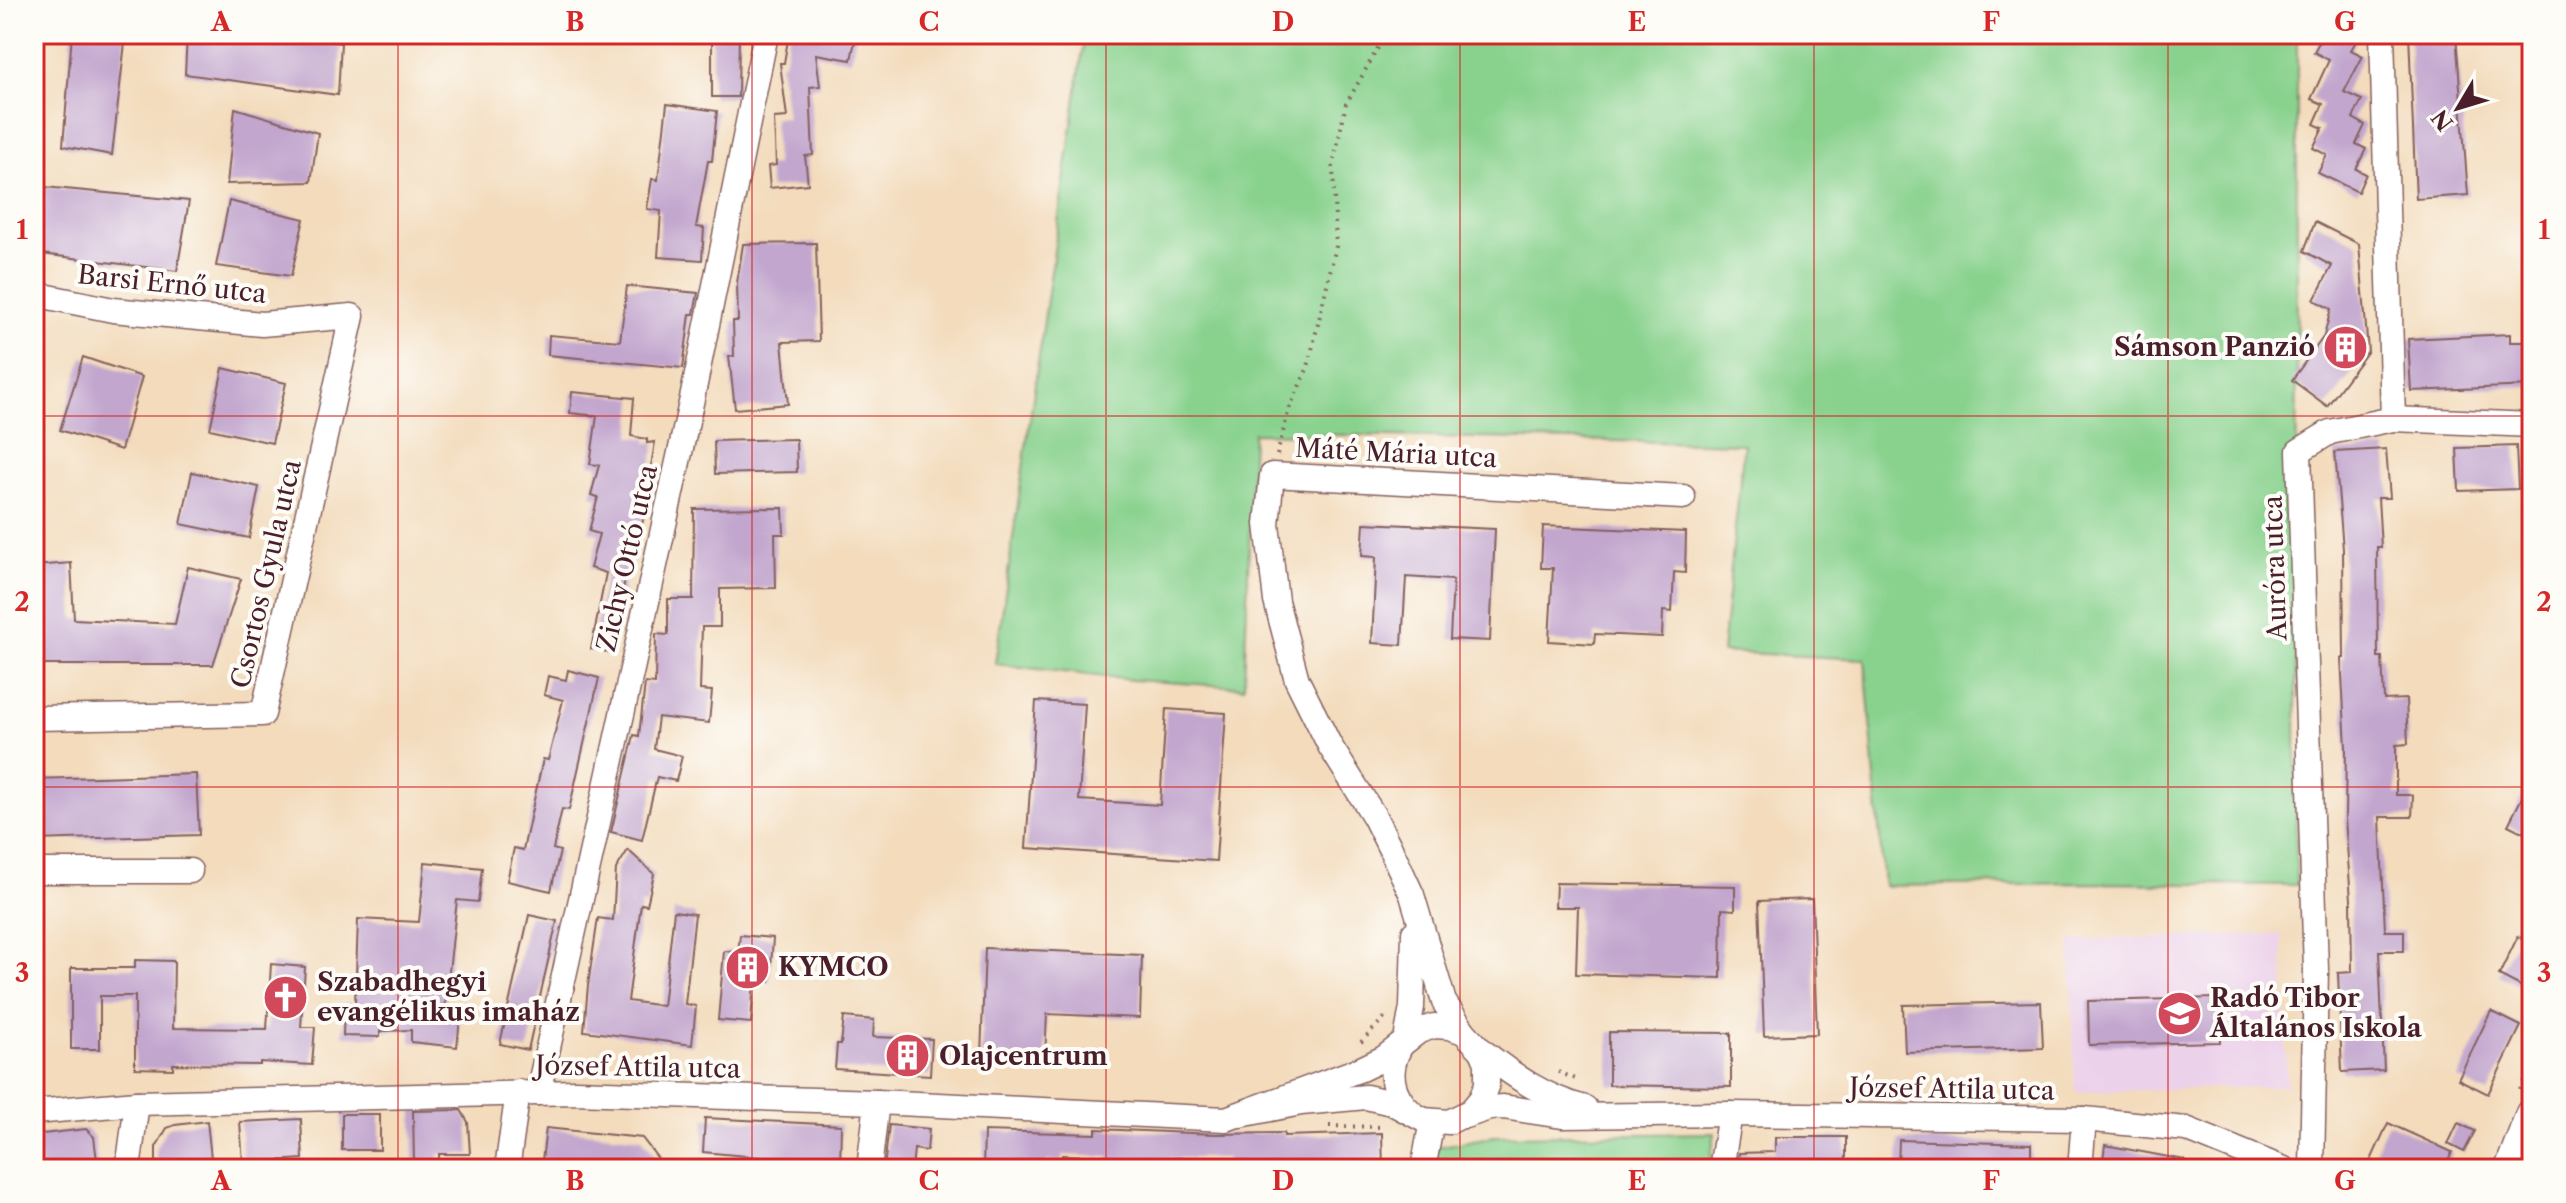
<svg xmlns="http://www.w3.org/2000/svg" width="2566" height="1203" viewBox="0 0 2566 1203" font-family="'Libre Caslon Text',serif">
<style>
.built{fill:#ecd1ea}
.green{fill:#89d28e;stroke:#6a785c;stroke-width:2}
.building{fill:#c2a6ce}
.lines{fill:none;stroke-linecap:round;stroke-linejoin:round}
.minor-casing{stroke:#85615e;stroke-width:27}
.major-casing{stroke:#85615e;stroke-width:35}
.path{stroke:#85615e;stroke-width:4;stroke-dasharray:2 6;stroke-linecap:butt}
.minor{stroke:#fff;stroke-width:24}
.major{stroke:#fff;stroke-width:32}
.grid{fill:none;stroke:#d62828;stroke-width:2;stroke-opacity:0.55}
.labels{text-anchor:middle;stroke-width:8;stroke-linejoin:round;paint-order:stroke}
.street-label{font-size:26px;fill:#4a1f2b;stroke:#fdfcf7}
.poi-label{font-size:26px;font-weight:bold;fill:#4a1f2b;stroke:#fdfcf7;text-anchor:start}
.neatline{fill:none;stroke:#d62828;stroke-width:3}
.grid-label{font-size:26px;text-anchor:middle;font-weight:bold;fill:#d62828}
</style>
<rect width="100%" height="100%" fill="#fdfcf7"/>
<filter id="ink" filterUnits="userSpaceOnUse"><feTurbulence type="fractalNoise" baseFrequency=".0125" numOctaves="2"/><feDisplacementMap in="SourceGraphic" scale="16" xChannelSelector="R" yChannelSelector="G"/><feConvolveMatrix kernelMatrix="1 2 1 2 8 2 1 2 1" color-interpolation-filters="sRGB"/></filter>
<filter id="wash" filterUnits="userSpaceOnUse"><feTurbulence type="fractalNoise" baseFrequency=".006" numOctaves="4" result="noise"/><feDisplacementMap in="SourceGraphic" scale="32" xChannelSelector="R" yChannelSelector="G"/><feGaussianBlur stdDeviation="1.8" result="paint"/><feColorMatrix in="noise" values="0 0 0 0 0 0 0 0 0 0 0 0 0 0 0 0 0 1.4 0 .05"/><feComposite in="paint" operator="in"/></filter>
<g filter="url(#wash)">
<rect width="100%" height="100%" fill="#f3dbbc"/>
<polygon class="built" points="2282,934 2287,1086 2075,1092 2070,940"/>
<g class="green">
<polygon points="1085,34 2297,34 2296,885 2085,883 1884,886 1865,659 1722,652 1744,444 1253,433 1244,687 1132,680 995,664"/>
<polygon points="1715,1133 1709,1169 1433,1169 1437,1147 1495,1136"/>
</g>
<g id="blocks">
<g class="building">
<polygon points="72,34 126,34 112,155 63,146"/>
<polygon points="187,34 292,34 341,43 338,95 185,74"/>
<polygon points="712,34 739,34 738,97 712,97"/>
<polygon points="789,34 856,36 851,60 816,54 820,86 810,87 813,155 805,156 808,184 770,188 768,166 776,165 774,118 787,117 780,63 784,63"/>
<polygon points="2323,34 2360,34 2351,50 2363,56 2344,92 2362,100 2353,118 2365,125 2356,144 2366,149 2356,169 2366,174 2358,192 2318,173 2327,155 2313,148 2323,128 2314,124 2323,104 2311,99 2329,60 2314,52"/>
<polygon points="2409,34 2456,34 2468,195 2416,199"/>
<polygon points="667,104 717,111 712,161 708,161 696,227 704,228 702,260 658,257 661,211 647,209 652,179 658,180"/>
<polygon points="235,108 318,133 311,182 227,184"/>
<polygon points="34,186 189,201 177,271 34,253"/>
<polygon points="229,201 304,219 291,276 216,266"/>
<polygon points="2315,222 2359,244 2368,351 2327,406 2292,380 2324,336 2331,309 2314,300 2332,266 2304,251"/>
<polygon points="816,243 819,341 782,342 788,404 735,409 729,356 734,356 733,321 738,321 737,283 743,244"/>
<polygon points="627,286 698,293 694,314 690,314 683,368 548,355 549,335 620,341"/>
<polygon points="2510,334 2510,342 2532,342 2532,386 2411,391 2408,339"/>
<polygon points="83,357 142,377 121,450 60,430"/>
<polygon points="223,368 286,383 272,443 210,429"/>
<polygon points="572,392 634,398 631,436 647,439 647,443 655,442 648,484 652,485 628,579 625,578 613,653 591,649 606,573 590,568 599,534 589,531 598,497 591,495 599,465 590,464 597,416 570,413"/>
<polygon points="796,439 797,472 715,474 714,441"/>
<polygon points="2516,446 2518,489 2459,491 2457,448"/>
<polygon points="2386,449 2390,498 2378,498 2381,547 2377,547 2378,657 2382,657 2384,700 2406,699 2408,744 2396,745 2396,795 2413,795 2412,817 2380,817 2385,931 2404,931 2404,951 2379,951 2384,1070 2342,1072 2338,973 2352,972 2351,900 2345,818 2346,747 2341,658 2344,658 2343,549 2335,452"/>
<polygon points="192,472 259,487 249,538 181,524"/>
<polygon points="783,508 784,534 775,534 776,588 720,589 720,627 702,627 700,690 712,691 709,723 658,717 654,749 682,756 676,781 657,777 642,840 611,832 634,735 639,736 645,683 655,684 656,634 668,635 668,599 693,599 694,509"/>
<polygon points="1364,523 1495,529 1490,641 1450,639 1453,580 1406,577 1402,645 1372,643 1376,557 1362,556"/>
<polygon points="1543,526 1686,532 1685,573 1674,572 1672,612 1663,611 1662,637 1595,634 1594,644 1549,641 1553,568 1541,568"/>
<polygon points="71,563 74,619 175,624 188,567 241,579 213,665 34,665 34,566"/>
<polygon points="568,670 599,678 569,810 562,809 553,849 560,851 551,891 507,881 514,848 523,850 543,759 548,760 563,700 544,695 548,676 566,680"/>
<polygon points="1036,701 1085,704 1079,800 1160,805 1166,709 1226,713 1216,861 1026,848"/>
<polygon points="196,774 199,835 34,840 34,779"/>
<polygon points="2532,778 2532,837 2508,825"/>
<polygon points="628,850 654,874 647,905 641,904 628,1001 663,1006 674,911 695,914 685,1004 696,1006 692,1045 584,1031 588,985 598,918 613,920 616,869"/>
<polygon points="425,862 482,868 478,902 457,900 444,1017 460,1019 457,1047 411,1042 411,1030 380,1031 380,1037 343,1036 344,1003 355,1003 358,919 419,922"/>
<polygon points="1556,883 1735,886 1735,910 1722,909 1721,978 1576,974 1578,907 1555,907"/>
<polygon points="1812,899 1817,1034 1764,1036 1759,901"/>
<polygon points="529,915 557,921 528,1050 500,1044"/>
<polygon points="740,935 773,938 770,982 754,981 751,1023 718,1020 724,951 738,952"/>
<polygon points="2518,936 2532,943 2532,992 2499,975"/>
<polygon points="985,948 1142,955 1140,1018 1047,1014 1045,1058 981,1056"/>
<polygon points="135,960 174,961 173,1028 267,1029 271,964 305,967 301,1027 315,1027 312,1065 260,1062 260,1065 173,1064 173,1069 135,1068 135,996 100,996 100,1049 71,1049 71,968 135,968"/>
<polygon points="2219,998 2220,1042 2089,1045 2088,1001"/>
<polygon points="2041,1002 2043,1048 1905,1052 1903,1005"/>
<polygon points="2491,1011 2521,1026 2488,1094 2458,1079"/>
<polygon points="844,1017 874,1020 873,1037 932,1039 930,1075 835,1069 837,1044 841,1044"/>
<polygon points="1609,1032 1731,1033 1731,1087 1609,1085"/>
<polygon points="461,1110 468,1122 470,1154 439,1154 439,1161 414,1162 413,1111"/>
<rect x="342" y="1114" width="38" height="36"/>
<polygon points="705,1118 841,1125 840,1169 779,1169 779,1159 703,1152"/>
<polygon points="301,1119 303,1159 243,1163 240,1122"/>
<polygon points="207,1121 211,1158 192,1160 189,1169 156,1169 156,1147 167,1128 175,1125"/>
<polygon points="2388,1123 2452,1152 2445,1169 2367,1169"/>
<polygon points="2458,1123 2475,1131 2464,1152 2448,1144"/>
<polygon points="889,1125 929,1129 927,1151 914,1149 912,1169 884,1169"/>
<polygon points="546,1128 642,1138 666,1169 541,1169"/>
<polygon points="86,1129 94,1137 98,1169 34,1169 34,1135"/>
<polygon points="1096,1129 1215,1134 1284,1133 1284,1136 1382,1133 1383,1169 1305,1169 1305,1166 1227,1169 1227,1158 1161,1158 1161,1169 1108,1169 1109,1157 1062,1155 1062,1162 1047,1161 1047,1169 983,1169 984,1131 1096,1134"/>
<polygon points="1775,1137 1846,1137 1846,1169 1736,1169 1739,1153 1775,1152"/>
<polygon points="1899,1140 2031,1144 2031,1169 1898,1169"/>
<polygon points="2105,1145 2185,1160 2184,1169 2102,1167"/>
</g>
</g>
</g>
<g filter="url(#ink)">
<use href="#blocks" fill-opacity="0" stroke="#85615e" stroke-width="2"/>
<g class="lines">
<defs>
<g id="minor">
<polyline points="34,294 113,310 262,324 352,316 263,714 34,718"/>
<polyline points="2393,419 2532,425"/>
<polyline points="34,871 190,871"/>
<polyline points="1464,1032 1444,1002 1412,895 1394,856 1374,816 1330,746 1297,680 1276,601 1267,524 1272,475 1683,497"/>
<polyline points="1406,1040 1412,1007 1414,933"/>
<path d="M1400 1047C1387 1070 1391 1094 1411 1112"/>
<path d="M1482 1051C1514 1076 1545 1098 1585 1108"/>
<polyline points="538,1093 693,394 766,34"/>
<polyline points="34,1112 137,1103 575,1092 877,1102 1226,1119 1361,1069 1384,1058 1419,1031 1434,1026 1449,1027 1464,1032 1482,1051 1487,1063 1487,1084 1481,1099 1471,1111 1449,1122 1424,1120 1392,1103 1366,1097 1301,1103 1240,1115"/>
<polyline points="1465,1116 1489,1108 1503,1107 1562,1116 1730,1114 2084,1119 2186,1129 2284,1169"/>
<polyline points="128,1169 137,1103"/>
<polyline points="507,1169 518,1092"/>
<polyline points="869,1169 877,1102"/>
<polyline points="1423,1169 1432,1121"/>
<polyline points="1721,1169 1730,1114"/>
<polyline points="2080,1169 2084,1119"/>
<polyline points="2312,1169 2316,970 2299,451 2330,432 2393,419 2382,34"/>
</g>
<polyline id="major" points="2511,1169 2532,1114"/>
</defs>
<use href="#minor" class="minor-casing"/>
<use href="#major" class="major-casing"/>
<g class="path">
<polyline points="1277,455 1289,409 1308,367 1336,246 1333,166 1346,104 1386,34"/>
<polyline points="1361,1042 1388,1014"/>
<polyline points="1558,1072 1576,1079"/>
<polyline points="2520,1090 2532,1063"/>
<polyline points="1329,1126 1384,1127"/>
<polyline points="2479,1169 2485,1158"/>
</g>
<use href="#minor" class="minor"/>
<use href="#major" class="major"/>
</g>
</g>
<path class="grid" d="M398 34V1169M752 34V1169M1106 34V1169M1460 34V1169M1814 34V1169M2168 34V1169M34 416H2532M34 787H2532"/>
<defs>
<symbol id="building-disc" viewBox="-11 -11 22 22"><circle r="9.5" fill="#d1495b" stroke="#fdfcf7"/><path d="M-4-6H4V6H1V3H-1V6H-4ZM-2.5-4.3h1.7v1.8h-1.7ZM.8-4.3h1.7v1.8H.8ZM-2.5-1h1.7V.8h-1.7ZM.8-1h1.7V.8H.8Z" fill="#fff"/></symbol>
<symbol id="church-disc" viewBox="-11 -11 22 22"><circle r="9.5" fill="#d1495b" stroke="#fdfcf7"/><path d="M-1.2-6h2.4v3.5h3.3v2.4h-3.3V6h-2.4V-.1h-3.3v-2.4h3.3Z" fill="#fff"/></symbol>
<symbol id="school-disc" viewBox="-11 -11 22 22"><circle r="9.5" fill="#d1495b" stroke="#fdfcf7"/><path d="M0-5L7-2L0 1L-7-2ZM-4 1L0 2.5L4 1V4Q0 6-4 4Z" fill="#fff"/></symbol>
</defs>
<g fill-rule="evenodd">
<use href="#building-disc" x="2320" y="322" width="51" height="51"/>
<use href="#building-disc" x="722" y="942" width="51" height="51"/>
<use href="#church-disc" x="260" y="972" width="51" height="51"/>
<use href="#school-disc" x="2154" y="988" width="51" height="51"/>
<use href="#building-disc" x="882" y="1030" width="51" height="51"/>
</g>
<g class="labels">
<g class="street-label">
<text transform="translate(172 284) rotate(6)" y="9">Barsi Ernő utca</text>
<text transform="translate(1396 453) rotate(3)" y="9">Máté Mária utca</text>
<text transform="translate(627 558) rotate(-77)" y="9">Zichy Ottó utca</text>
<text transform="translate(2275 568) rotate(-92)" y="9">Auróra utca</text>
<text transform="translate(266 574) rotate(-77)" y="9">Csortos Gyula utca</text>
<text transform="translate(638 1067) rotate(1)" y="9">József Attila utca</text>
<text transform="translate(1952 1089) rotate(1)" y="9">József Attila utca</text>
</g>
<g class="poi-label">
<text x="2315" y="356" text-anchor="end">Sámson Panzió</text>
<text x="778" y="976">KYMCO</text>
<text x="317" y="991">Szabadhegyi<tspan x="317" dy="30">evangélikus imaház</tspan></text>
<text x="2210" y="1007">Radó Tibor<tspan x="2210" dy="30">Általános Iskola</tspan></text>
<text x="939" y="1065">Olajcentrum</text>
</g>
</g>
<rect width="2566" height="1203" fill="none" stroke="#fdfcf7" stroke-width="88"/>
<g transform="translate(2458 108) rotate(232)" stroke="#fdfcf7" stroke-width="6" paint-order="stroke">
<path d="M0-6L14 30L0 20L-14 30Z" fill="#4a1f2b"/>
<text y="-12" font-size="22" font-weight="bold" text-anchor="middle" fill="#4a1f2b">N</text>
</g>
<rect x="44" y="44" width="2478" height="1115" class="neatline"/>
<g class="grid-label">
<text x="221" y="31">A</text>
<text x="575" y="31">B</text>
<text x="929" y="31">C</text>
<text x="1283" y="31">D</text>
<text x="1637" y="31">E</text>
<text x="1991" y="31">F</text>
<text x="2345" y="31">G</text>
<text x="22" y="239">1</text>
<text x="2544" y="239">1</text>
<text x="22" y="611">2</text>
<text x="2544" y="611">2</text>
<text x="22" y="982">3</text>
<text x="2544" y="982">3</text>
<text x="221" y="1190">A</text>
<text x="575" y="1190">B</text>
<text x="929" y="1190">C</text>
<text x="1283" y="1190">D</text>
<text x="1637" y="1190">E</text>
<text x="1991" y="1190">F</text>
<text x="2345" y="1190">G</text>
</g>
</svg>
